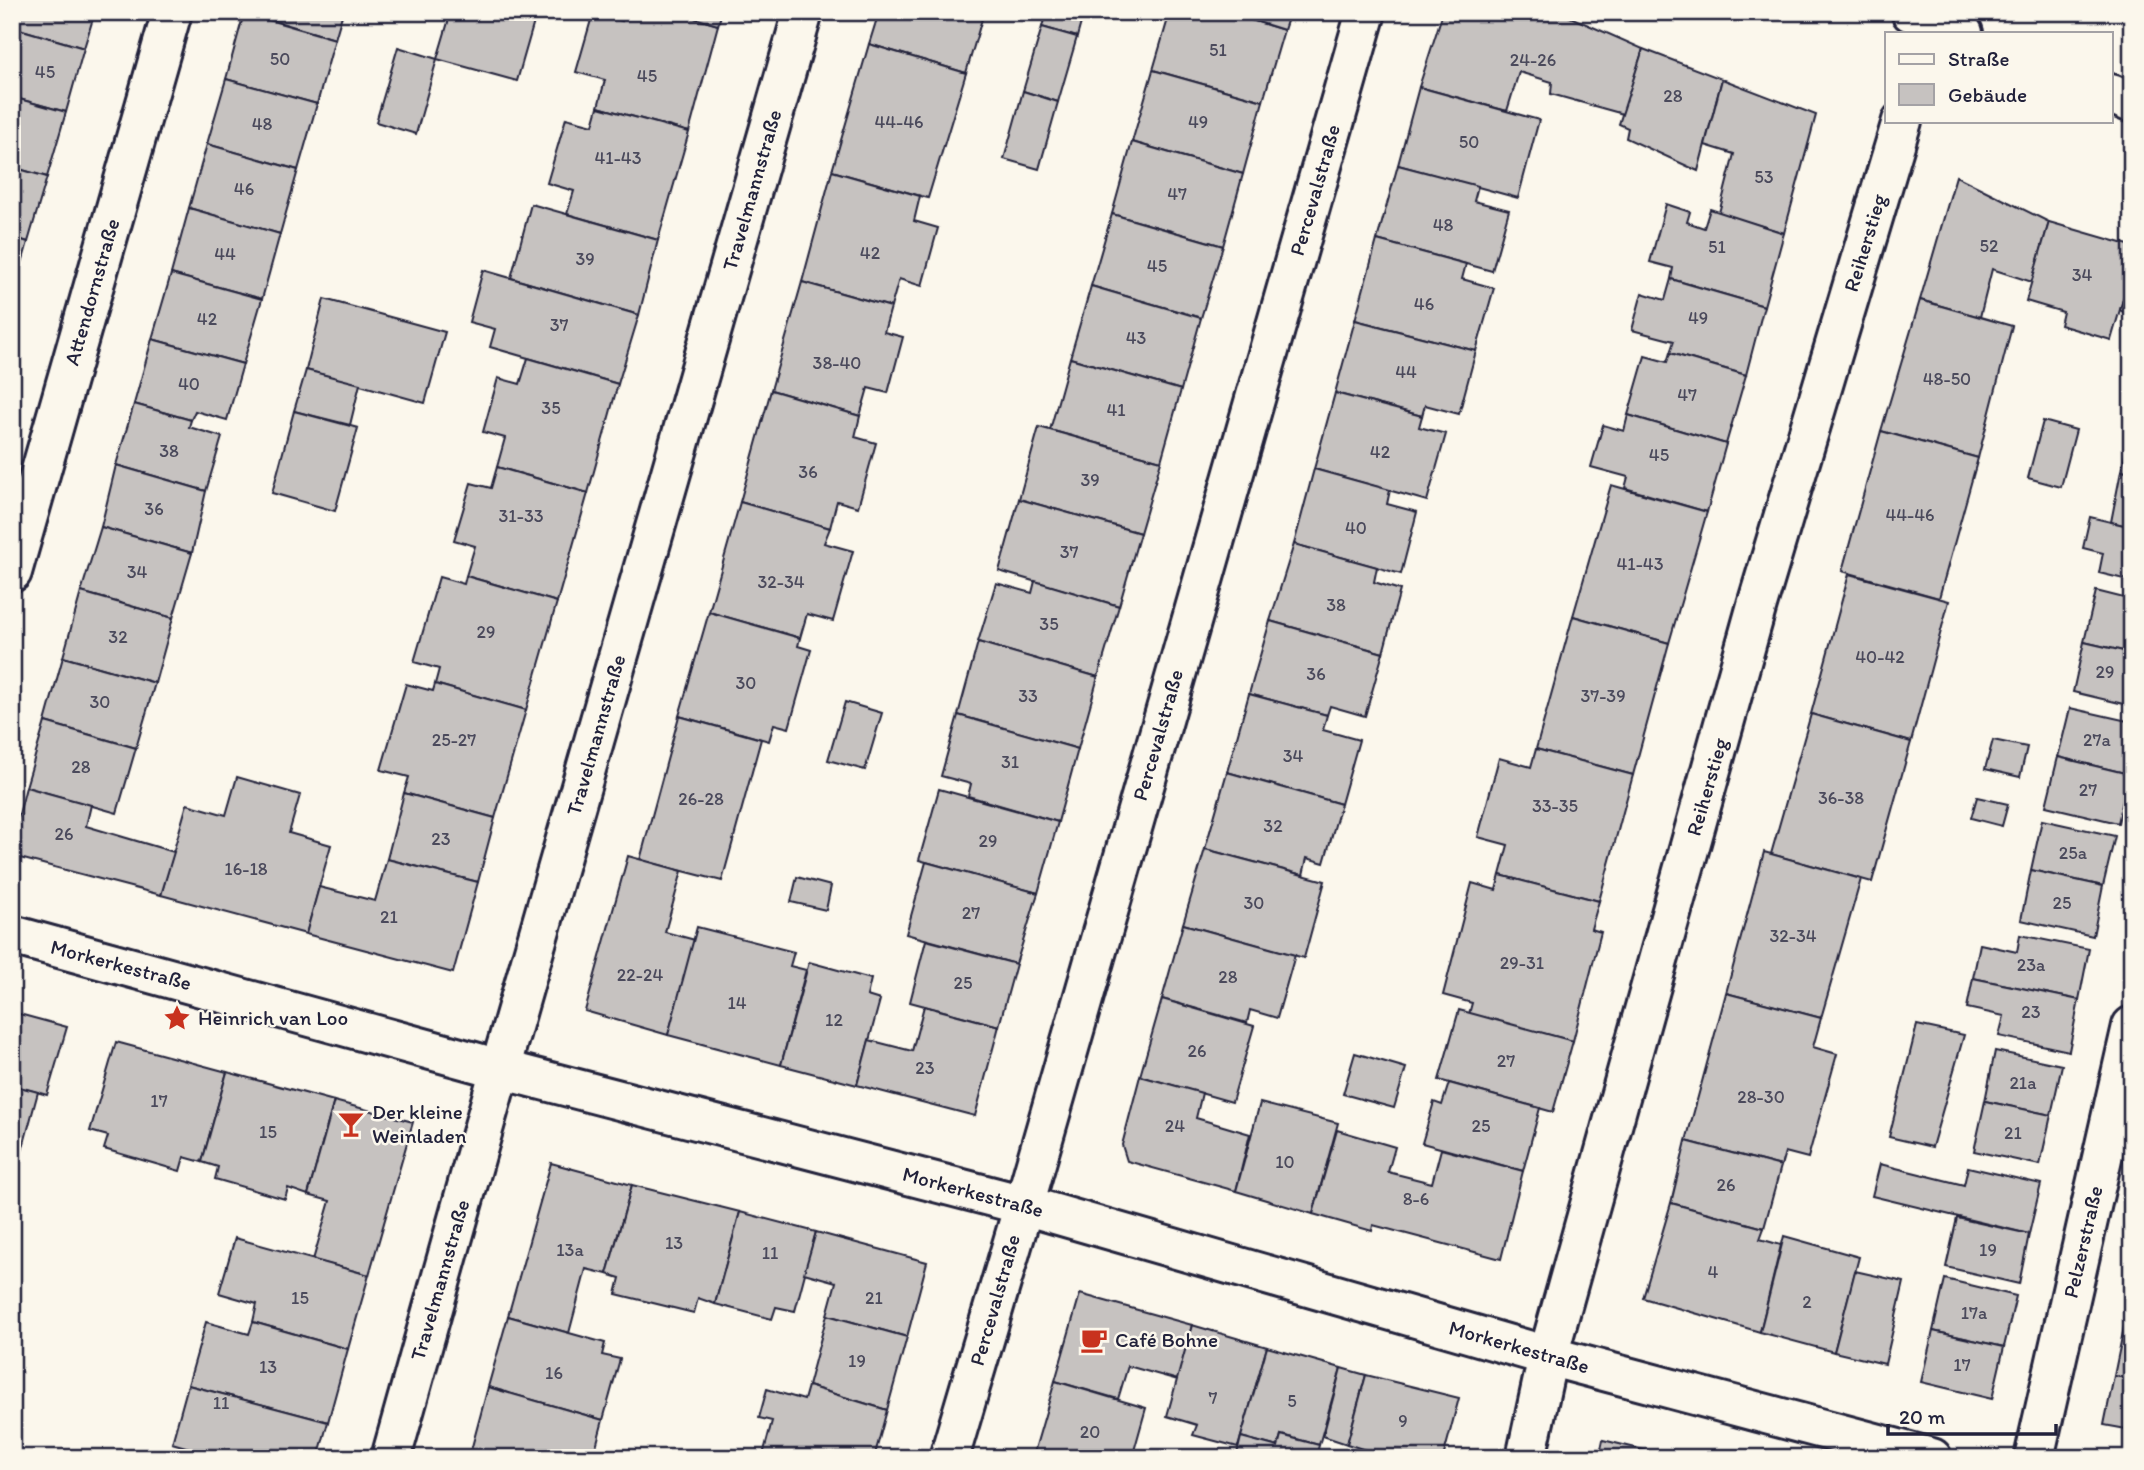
<svg xmlns="http://www.w3.org/2000/svg" width="2144" height="1470" viewBox="0 0 2144 1470" font-family="Itim,sans-serif">
<style>
.building{fill:#c6c2c0;stroke:#22223b;stroke-width:2}
.lines{fill:none;stroke-linecap:round;stroke-linejoin:round}
.street-casing{stroke:#22223b;stroke-width:44}
.street{stroke:#fbf7ec;stroke-width:38}
.labels{text-anchor:middle;stroke-width:5;stroke-linejoin:round;paint-order:stroke}
.number-label{font-size:18px;fill:#4b4a5c}
.street-label{font-size:21px;fill:#22223b;stroke:#fbf7ec}
.poi-label{font-size:21px;fill:#22223b;stroke:#fbf7ec;text-anchor:start}
</style>
<rect width="100%" height="100%" fill="#fbf7ec"/>
<filter id="ink" filterUnits="userSpaceOnUse"><feTurbulence type="fractalNoise" baseFrequency=".0143" numOctaves="2"/><feDisplacementMap in="SourceGraphic" scale="14" xChannelSelector="R" yChannelSelector="G"/><feConvolveMatrix kernelMatrix="1 2 1 2 8 2 1 2 1" color-interpolation-filters="sRGB"/></filter>
<g filter="url(#ink)">
<g class="building">
<polygon points="12,12 95,12 84,48 12,27"/>
<polygon points="245,12 343,12 335,39"/>
<polygon points="451,12 501,12 534,22 517,81 437,59"/>
<polygon points="624,12 674,12 718,25 689,132 598,107 605,80 576,72 593,13 622,21"/>
<polygon points="674,12 722,12 718,25"/>
<polygon points="879,12 984,12 966,73 869,44"/>
<polygon points="1046,12 1084,12 1077,37 1042,27"/>
<polygon points="1170,12 1224,12 1284,30 1263,101 1153,70"/>
<polygon points="1240,12 1290,12 1284,30 1239,16"/>
<polygon points="1443,12 1559,12 1643,49 1623,114 1551,94 1552,82 1519,72 1507,111 1419,87"/>
<polygon points="244,13 335,39 317,104 226,79"/>
<polygon points="12,27 84,48 66,112 12,97"/>
<polygon points="1042,27 1077,37 1058,102 1023,91"/>
<polygon points="869,44 966,73 928,198 832,171"/>
<polygon points="398,47 437,59 416,134 376,122"/>
<polygon points="1643,49 1722,79 1698,171 1626,138 1628,128 1619,124"/>
<polygon points="1153,70 1263,101 1243,174 1132,142"/>
<polygon points="226,79 317,104 298,170 207,144"/>
<polygon points="1722,79 1816,115 1784,233 1719,213 1734,154 1705,145"/>
<polygon points="1419,87 1539,120 1518,198 1398,165"/>
<polygon points="1023,91 1058,102 1039,169 1004,159"/>
<polygon points="12,97 66,112 47,177 12,167"/>
<polygon points="598,107 689,132 658,240 567,214 574,191 547,183 566,118 593,125"/>
<polygon points="1132,142 1243,174 1223,246 1112,214"/>
<polygon points="207,144 298,170 280,234 189,208"/>
<polygon points="1398,165 1478,186 1474,201 1509,210 1492,271 1377,240"/>
<polygon points="12,167 47,177 28,242 12,237"/>
<polygon points="832,171 920,196 914,221 938,228 922,286 899,279 891,307 802,282"/>
<polygon points="1956,176 2049,222 2032,282 1992,269 1980,317 1920,300"/>
<polygon points="531,204 658,240 639,315 511,278"/>
<polygon points="1666,204 1690,212 1687,222 1704,228 1710,209 1784,233 1764,306 1671,279 1673,268 1650,262"/>
<polygon points="189,208 280,234 262,299 171,274"/>
<polygon points="1112,214 1223,246 1201,318 1091,286"/>
<polygon points="2049,222 2132,246 2132,269 2111,340 2060,325 2063,312 2026,301"/>
<polygon points="12,237 28,242 12,298"/>
<polygon points="1377,240 1466,264 1462,279 1494,288 1476,351 1355,320"/>
<polygon points="2132,269 2132,317 2120,310"/>
<polygon points="483,270 639,315 618,384 490,347 495,329 469,322"/>
<polygon points="171,274 262,299 243,364 152,339"/>
<polygon points="1671,279 1764,306 1746,375 1670,353 1674,341 1632,330 1642,293 1665,300"/>
<polygon points="802,282 891,307 884,332 903,337 888,393 868,388 860,416 771,390"/>
<polygon points="1091,286 1201,318 1181,390 1070,358"/>
<polygon points="324,299 445,332 425,403 306,370"/>
<polygon points="1920,300 2012,326 1978,458 1881,431"/>
<polygon points="1355,320 1476,351 1459,414 1425,405 1422,416 1335,393"/>
<polygon points="152,339 243,364 227,420 195,411 191,420 134,404"/>
<polygon points="1670,353 1746,375 1726,444 1628,415 1645,356 1667,362"/>
<polygon points="528,358 618,384 588,493 497,467 505,438 483,432 498,378 520,384"/>
<polygon points="1070,358 1181,390 1161,461 1050,430"/>
<polygon points="306,370 360,384 350,425 294,411"/>
<polygon points="771,390 860,416 855,437 876,443 858,507 837,501 830,528 740,502"/>
<polygon points="1335,393 1422,416 1419,427 1446,434 1427,501 1314,469"/>
<polygon points="134,404 191,420 189,427 222,437 206,491 116,465"/>
<polygon points="294,411 358,428 335,511 272,493"/>
<polygon points="1628,415 1726,444 1707,512 1625,488 1628,477 1591,467 1603,425 1624,431"/>
<polygon points="2043,421 2076,430 2061,487 2028,478"/>
<polygon points="2132,426 2132,473 2121,471"/>
<polygon points="1039,427 1161,461 1140,533 1019,499"/>
<polygon points="1881,431 1978,458 1939,598 1842,571"/>
<polygon points="116,465 206,491 192,553 101,527"/>
<polygon points="497,467 588,493 557,602 466,576 475,546 454,540 471,483 491,488"/>
<polygon points="1314,469 1390,490 1387,504 1417,512 1401,574 1294,544"/>
<polygon points="2121,471 2132,473 2132,527 2111,522"/>
<polygon points="1611,485 1707,512 1669,643 1573,616"/>
<polygon points="1019,499 1140,533 1119,606 999,571"/>
<polygon points="740,502 830,528 824,543 853,551 833,621 807,614 800,638 709,612"/>
<polygon points="2090,517 2132,527 2132,581 2099,573 2103,553 2083,548"/>
<polygon points="101,527 192,553 173,618 81,592"/>
<polygon points="1294,544 1377,567 1374,582 1400,590 1383,653 1270,621"/>
<polygon points="1849,574 1949,601 1911,742 1811,714"/>
<polygon points="466,576 557,602 526,710 435,684 439,669 414,662 439,577 464,584"/>
<polygon points="1035,581 1119,606 1098,677 978,642 996,583 1032,593"/>
<polygon points="2096,591 2132,600 2132,653 2084,642"/>
<polygon points="81,592 173,618 155,683 63,657"/>
<polygon points="709,612 800,638 798,646 811,650 789,728 774,724 769,741 679,716"/>
<polygon points="1573,616 1669,643 1633,775 1536,749"/>
<polygon points="1270,621 1383,653 1365,716 1330,706 1327,715 1249,694"/>
<polygon points="978,642 1098,677 1078,749 958,715"/>
<polygon points="2084,642 2132,653 2132,706 2073,692"/>
<polygon points="63,657 155,683 136,748 45,722"/>
<polygon points="406,684 433,691 435,684 526,710 495,818 404,793 409,777 381,770"/>
<polygon points="1249,694 1327,715 1323,730 1359,740 1341,804 1227,772"/>
<polygon points="845,702 882,713 865,770 828,760"/>
<polygon points="2070,708 2132,722 2132,764 2129,774 2058,757"/>
<polygon points="1811,714 1911,742 1872,882 1771,854"/>
<polygon points="958,715 1078,749 1058,822 968,796 971,784 941,776"/>
<polygon points="679,716 761,739 722,881 640,860"/>
<polygon points="45,722 136,748 117,813 26,787"/>
<polygon points="1993,740 2027,747 2020,777 1985,769"/>
<polygon points="1536,749 1633,775 1599,901 1500,875 1508,845 1478,837 1499,758 1531,767"/>
<polygon points="2058,757 2129,774 2118,823 2046,806"/>
<polygon points="1227,772 1341,804 1324,863 1307,858 1303,875 1205,849"/>
<polygon points="237,777 300,795 289,833 331,845 306,934 161,895 187,804 226,815"/>
<polygon points="26,787 91,805 86,826 174,852 161,895 12,856 12,842"/>
<polygon points="939,789 1058,822 1038,893 919,860"/>
<polygon points="404,793 495,818 478,882 387,859"/>
<polygon points="1977,797 2008,804 2002,826 1971,818"/>
<polygon points="2042,820 2115,836 2103,886 2031,870"/>
<polygon points="1205,849 1325,881 1304,958 1183,924"/>
<polygon points="1764,852 1861,879 1821,1018 1726,993"/>
<polygon points="628,856 682,871 665,932 695,940 668,1035 585,1011"/>
<polygon points="387,859 478,882 453,973 306,934 319,887 375,901"/>
<polygon points="926,862 1038,893 1016,964 906,934"/>
<polygon points="2031,870 2103,886 2093,936 2021,920"/>
<polygon points="1500,875 1599,901 1591,929 1601,932 1573,1041 1469,1014 1472,1003 1443,995 1472,883 1496,890"/>
<polygon points="797,877 831,886 826,910 791,902"/>
<polygon points="1183,924 1295,955 1277,1018 1250,1010 1247,1023 1162,999"/>
<polygon points="697,927 794,952 790,966 806,970 781,1065 668,1035"/>
<polygon points="2020,935 2089,949 2079,1000 1973,978 1980,944 2017,952"/>
<polygon points="926,940 1016,964 999,1026 910,1002"/>
<polygon points="809,962 871,979 867,996 880,1000 857,1085 781,1065"/>
<polygon points="1973,978 2079,1000 2069,1051 1999,1036 2004,1016 1967,1008"/>
<polygon points="1726,993 1821,1018 1813,1047 1837,1054 1808,1158 1785,1152 1781,1166 1686,1141"/>
<polygon points="1162,999 1254,1026 1232,1102 1140,1076"/>
<polygon points="924,1006 999,1026 975,1116 857,1085 869,1040 912,1051"/>
<polygon points="1459,1010 1573,1041 1553,1112 1439,1080"/>
<polygon points="12,1012 67,1027 47,1095 12,1085"/>
<polygon points="1917,1025 1964,1035 1932,1147 1889,1137"/>
<polygon points="116,1042 227,1072 202,1162 184,1157 180,1171 104,1149 108,1136 90,1131"/>
<polygon points="1995,1051 2062,1065 2051,1115 1985,1101"/>
<polygon points="1355,1053 1406,1068 1394,1108 1343,1094"/>
<polygon points="227,1072 334,1101 308,1195 288,1188 285,1199 215,1179 218,1167 202,1162"/>
<polygon points="1140,1076 1202,1093 1196,1118 1250,1134 1236,1191 1127,1161 1122,1145"/>
<polygon points="1449,1083 1540,1108 1523,1171 1422,1143 1434,1102 1442,1105"/>
<polygon points="12,1085 38,1092 22,1151 12,1148"/>
<polygon points="334,1101 413,1122 369,1275 313,1260 330,1201 308,1195"/>
<polygon points="1985,1101 2051,1115 2040,1165 1974,1151"/>
<polygon points="1260,1103 1338,1123 1313,1214 1236,1191"/>
<polygon points="1337,1130 1395,1147 1388,1172 1432,1183 1441,1149 1523,1171 1501,1259 1373,1225 1372,1231 1313,1214"/>
<polygon points="1686,1141 1781,1166 1764,1228 1671,1203"/>
<polygon points="551,1163 632,1185 607,1274 586,1269 569,1333 508,1316"/>
<polygon points="1880,1164 1964,1185 1968,1167 2041,1184 2029,1234 1872,1196"/>
<polygon points="632,1185 740,1212 715,1304 698,1298 694,1313 616,1294 620,1278 607,1274"/>
<polygon points="1671,1203 1764,1228 1760,1239 1781,1245 1760,1332 1643,1298"/>
<polygon points="740,1212 816,1232 795,1311 776,1307 772,1319 715,1304"/>
<polygon points="1957,1218 2029,1234 2019,1284 1946,1267"/>
<polygon points="816,1232 927,1262 907,1337 827,1315 836,1282 804,1273"/>
<polygon points="1784,1236 1859,1257 1834,1352 1760,1332"/>
<polygon points="235,1238 369,1275 348,1349 253,1322 257,1304 219,1293"/>
<polygon points="1855,1271 1904,1282 1885,1364 1834,1352"/>
<polygon points="1945,1279 2016,1296 2004,1347 1933,1331"/>
<polygon points="1080,1294 1192,1325 1178,1380 1128,1366 1118,1399 1055,1381"/>
<polygon points="827,1315 907,1337 887,1410 808,1386"/>
<polygon points="508,1316 605,1343 602,1355 620,1359 603,1420 488,1387"/>
<polygon points="206,1322 249,1334 253,1322 348,1349 328,1422 188,1385"/>
<polygon points="1192,1325 1267,1347 1238,1447 1193,1435 1197,1425 1167,1416"/>
<polygon points="2124,1327 2132,1329 2132,1379 2114,1376"/>
<polygon points="1933,1331 2004,1347 1992,1399 1921,1382"/>
<polygon points="1267,1347 1341,1368 1319,1445 1281,1435 1278,1447 1241,1437"/>
<polygon points="1341,1368 1366,1375 1347,1444 1323,1436"/>
<polygon points="1366,1375 1459,1398 1443,1458 1374,1458 1375,1453 1347,1444"/>
<polygon points="2114,1376 2132,1379 2132,1430 2104,1425"/>
<polygon points="1055,1381 1146,1408 1132,1458 1033,1456"/>
<polygon points="188,1385 328,1422 318,1458 216,1458 217,1456 172,1443"/>
<polygon points="808,1386 887,1410 874,1458 772,1458 763,1455 772,1421 759,1418 767,1389 804,1400"/>
<polygon points="488,1387 603,1420 593,1458 469,1458"/>
<polygon points="1281,1435 1319,1445 1316,1458 1236,1458 1241,1437 1278,1447"/>
<polygon points="1603,1440 1668,1456 1667,1458 1599,1458"/>
</g>
<g class="lines">
<defs>
<g id="street">
<polyline points="1911,12 1963,33"/>
<polyline points="2111,94 2132,103"/>
<polyline points="12,572 172,12"/>
<polyline points="12,935 500,1069 1024,1205 1548,1356 1932,1458"/>
<polyline points="391,1458 500,1069 803,12"/>
<polyline points="949,1458 1024,1205 1366,12"/>
<polyline points="1526,1458 1548,1356 1757,605 1902,121"/>
<polyline points="2034,1458 2132,1026"/>
</g>
</defs>
<use href="#street" class="street-casing"/>
<use href="#street" class="street"/>
</g>
</g>
<defs>
<symbol id="sight-bare" viewBox="-9 -9 18 18"><path d="M0-6L1.8-2.2L6-1.7L2.9 1.2L3.7 5.4L0 3.3L-3.7 5.4L-2.9 1.2L-6-1.7L-1.8-2.2Z" fill="#c8321e" stroke="#fbf7ec" stroke-width="2.5" paint-order="stroke"/></symbol>
<symbol id="bar-bare" viewBox="-9 -9 18 18"><path d="M-6-5H6L.8 .8V4.5H3.5V6h-7V4.5H-.8V.8Z" fill="#c8321e" stroke="#fbf7ec" stroke-width="2.5" paint-order="stroke"/></symbol>
<symbol id="cafe-bare" viewBox="-9 -9 18 18"><path d="M-5.5-4.5H6V0H3Q3 3.5 0 3.5H-2.5Q-5.5 3.5-5.5 0ZM3-3.2v2h1.7v-2ZM-6 4.5H4V6H-6Z" fill="#c8321e" stroke="#fbf7ec" stroke-width="2.5" paint-order="stroke"/></symbol>
</defs>
<g fill-rule="evenodd">
<use href="#sight-bare" x="158" y="999" width="38" height="38"/>
<use href="#bar-bare" x="332" y="1105" width="38" height="38"/>
<use href="#cafe-bare" x="1075" y="1321" width="38" height="38"/>
</g>
<g class="labels">
<g class="number-label">
<text x="1218" y="56">51</text>
<text x="280" y="65">50</text>
<text x="1533" y="66">24-26</text>
<text x="45" y="78">45</text>
<text x="647" y="82">45</text>
<text x="1673" y="102">28</text>
<text x="899" y="128">44-46</text>
<text x="1198" y="128">49</text>
<text x="262" y="130">48</text>
<text x="1469" y="148">50</text>
<text x="618" y="164">41-43</text>
<text x="1764" y="183">53</text>
<text x="244" y="195">46</text>
<text x="1177" y="200">47</text>
<text x="1443" y="231">48</text>
<text x="1989" y="252">52</text>
<text x="1717" y="253">51</text>
<text x="870" y="259">42</text>
<text x="225" y="260">44</text>
<text x="585" y="265">39</text>
<text x="1157" y="272">45</text>
<text x="2082" y="281">34</text>
<text x="1424" y="310">46</text>
<text x="1698" y="324">49</text>
<text x="207" y="325">42</text>
<text x="559" y="331">37</text>
<text x="1136" y="344">43</text>
<text x="837" y="369">38-40</text>
<text x="1406" y="378">44</text>
<text x="1947" y="385">48-50</text>
<text x="189" y="390">40</text>
<text x="1687" y="401">47</text>
<text x="551" y="414">35</text>
<text x="1116" y="416">41</text>
<text x="169" y="457">38</text>
<text x="1380" y="458">42</text>
<text x="1659" y="461">45</text>
<text x="808" y="478">36</text>
<text x="1090" y="486">39</text>
<text x="154" y="515">36</text>
<text x="1910" y="521">44-46</text>
<text x="521" y="522">31-33</text>
<text x="1356" y="534">40</text>
<text x="1069" y="558">37</text>
<text x="1640" y="570">41-43</text>
<text x="137" y="578">34</text>
<text x="781" y="588">32-34</text>
<text x="1336" y="611">38</text>
<text x="1049" y="630">35</text>
<text x="486" y="638">29</text>
<text x="118" y="643">32</text>
<text x="1880" y="663">40-42</text>
<text x="2105" y="678">29</text>
<text x="1316" y="680">36</text>
<text x="746" y="689">30</text>
<text x="1028" y="702">33</text>
<text x="1603" y="702">37-39</text>
<text x="100" y="708">30</text>
<text x="454" y="746">25-27</text>
<text x="2097" y="746">27a</text>
<text x="1293" y="762">34</text>
<text x="1010" y="768">31</text>
<text x="81" y="773">28</text>
<text x="2088" y="796">27</text>
<text x="1841" y="804">36-38</text>
<text x="701" y="805">26-28</text>
<text x="1555" y="812">33-35</text>
<text x="1273" y="832">32</text>
<text x="64" y="840">26</text>
<text x="441" y="845">23</text>
<text x="988" y="847">29</text>
<text x="2073" y="859">25a</text>
<text x="246" y="875">16-18</text>
<text x="1254" y="909">30</text>
<text x="2062" y="909">25</text>
<text x="971" y="919">27</text>
<text x="389" y="923">21</text>
<text x="1793" y="942">32-34</text>
<text x="1522" y="969">29-31</text>
<text x="2031" y="971">23a</text>
<text x="640" y="981">22-24</text>
<text x="1228" y="983">28</text>
<text x="963" y="989">25</text>
<text x="737" y="1009">14</text>
<text x="2031" y="1018">23</text>
<text x="834" y="1026">12</text>
<text x="1197" y="1057">26</text>
<text x="1506" y="1067">27</text>
<text x="925" y="1074">23</text>
<text x="2023" y="1089">21a</text>
<text x="1761" y="1103">28-30</text>
<text x="159" y="1107">17</text>
<text x="1175" y="1132">24</text>
<text x="1481" y="1132">25</text>
<text x="268" y="1138">15</text>
<text x="2013" y="1139">21</text>
<text x="1285" y="1168">10</text>
<text x="1726" y="1191">26</text>
<text x="1416" y="1205">8-6</text>
<text x="674" y="1249">13</text>
<text x="570" y="1256">13a</text>
<text x="1988" y="1256">19</text>
<text x="770" y="1259">11</text>
<text x="1713" y="1278">4</text>
<text x="300" y="1304">15</text>
<text x="874" y="1304">21</text>
<text x="1807" y="1308">2</text>
<text x="1974" y="1319">17a</text>
<text x="857" y="1367">19</text>
<text x="1962" y="1371">17</text>
<text x="268" y="1373">13</text>
<text x="554" y="1379">16</text>
<text x="1213" y="1404">7</text>
<text x="1292" y="1407">5</text>
<text x="221" y="1409">11</text>
<text x="1403" y="1427">9</text>
<text x="1090" y="1438">20</text>
</g>
<g class="street-label">
<text transform="translate(752 190) rotate(-74)" y="7">Travelmannstraße</text>
<text transform="translate(1315 190) rotate(-74)" y="7">Percevalstraße</text>
<text transform="translate(1865 243) rotate(-73)" y="7">Reiherstieg</text>
<text transform="translate(92 292) rotate(-74)" y="7">Attendornstraße</text>
<text transform="translate(596 735) rotate(-74)" y="7">Travelmannstraße</text>
<text transform="translate(1158 735) rotate(-74)" y="7">Percevalstraße</text>
<text transform="translate(1707 787) rotate(-74)" y="7">Reiherstieg</text>
<text transform="translate(121 965) rotate(15)" y="7">Morkerkestraße</text>
<text transform="translate(973 1192) rotate(15)" y="7">Morkerkestraße</text>
<text transform="translate(2083 1242) rotate(-77)" y="7">Pelzerstraße</text>
<text transform="translate(440 1280) rotate(-74)" y="7">Travelmannstraße</text>
<text transform="translate(995 1300) rotate(-74)" y="7">Percevalstraße</text>
<text transform="translate(1519 1347) rotate(16)" y="7">Morkerkestraße</text>
</g>
<g class="poi-label">
<text x="198" y="1025">Heinrich van Loo</text>
<text x="372" y="1119">Der kleine<tspan x="372" dy="24">Weinladen</tspan></text>
<text x="1115" y="1347">Café Bohne</text>
</g>
</g>
<rect width="2144" height="1470" fill="none" stroke="#fbf7ec" stroke-width="42"/>
<rect x="21" y="21" width="2102" height="1428" fill="none" stroke="#22223b" stroke-width="2.5" filter="url(#ink)"/>
<rect x="1885" y="32" width="228" height="91" fill="#fbf7ec" stroke="#a4a2a5" stroke-width="2"/>
<rect x="1899" y="54" width="35" height="10" fill="#fbf7ec" stroke="#a4a2a5" stroke-width="2"/>
<text x="1948" y="66" font-size="21" fill="#22223b">Straße</text>
<rect x="1899" y="84" width="35" height="21" fill="#c6c2c0" stroke="#a4a2a5" stroke-width="2"/>
<text x="1948" y="102" font-size="21" fill="#22223b">Gebäude</text>
<path d="M1888 1424v10h168v-10" fill="none" stroke="#22223b" stroke-width="3.5"/>
<text x="1899" y="1424" font-size="21" fill="#22223b" stroke="#fbf7ec" stroke-width="5" paint-order="stroke">20 m</text>
</svg>
